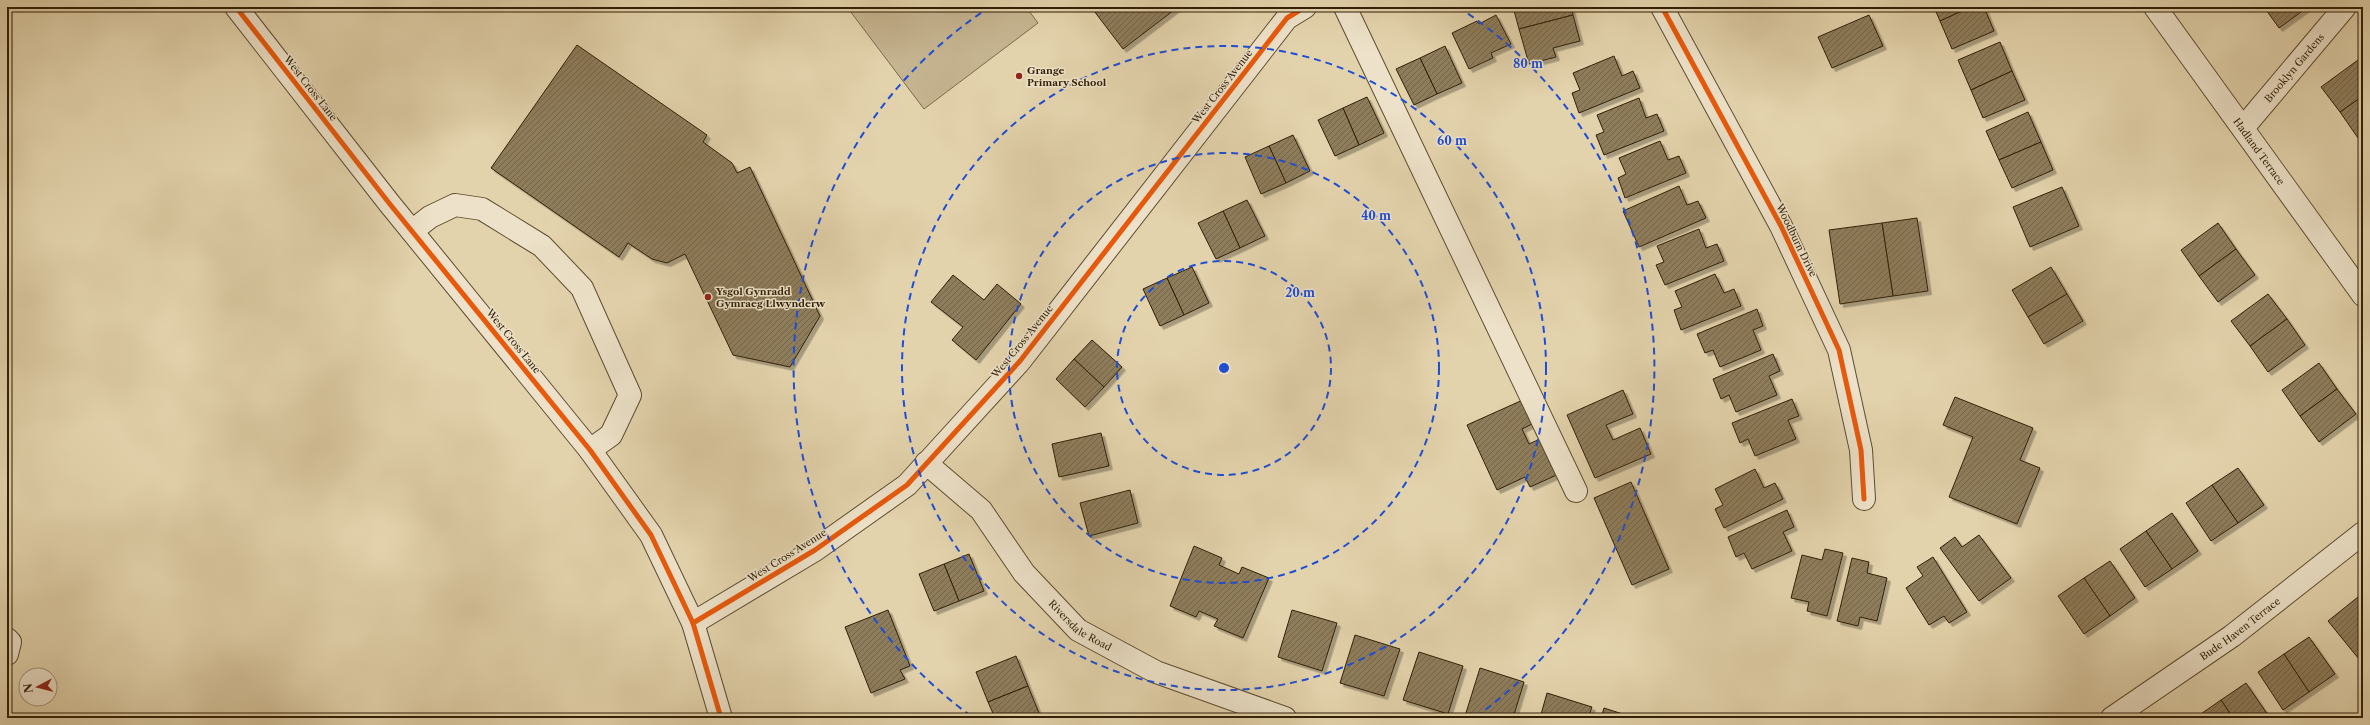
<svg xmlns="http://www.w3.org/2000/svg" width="2370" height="725" viewBox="0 0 2370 725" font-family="'Libre Caslon Text',serif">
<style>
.green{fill:#c5b490;stroke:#7b6a4a}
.building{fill:url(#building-hatch);stroke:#311f05;filter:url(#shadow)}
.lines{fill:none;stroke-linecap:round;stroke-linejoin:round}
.minor-casing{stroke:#5e4c2f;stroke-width:24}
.minor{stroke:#ede2c9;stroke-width:22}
.cycleway-casing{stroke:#ede2c9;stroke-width:8}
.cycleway{stroke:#e8590c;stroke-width:5}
.ring{fill:none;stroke:#1d4ed8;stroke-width:2;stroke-dasharray:7 5}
.poi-dot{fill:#8f2418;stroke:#ede2c9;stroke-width:1.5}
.labels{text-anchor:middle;stroke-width:3;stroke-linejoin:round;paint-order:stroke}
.street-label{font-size:10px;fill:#311f05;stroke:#ede2c9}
.poi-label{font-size:10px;font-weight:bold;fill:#311f05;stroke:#ede2c9;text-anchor:start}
.centre{fill:#1d4ed8;stroke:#ede2c9;stroke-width:2}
.ring-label{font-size:12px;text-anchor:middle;font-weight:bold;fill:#1d4ed8;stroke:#ede2c9;stroke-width:3;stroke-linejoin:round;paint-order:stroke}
</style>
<defs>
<pattern id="building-hatch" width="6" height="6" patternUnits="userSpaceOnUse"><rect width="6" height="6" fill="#8e7d5c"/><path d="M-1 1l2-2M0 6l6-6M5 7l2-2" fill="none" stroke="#75664a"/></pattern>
<filter id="shadow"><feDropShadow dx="3.5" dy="3.5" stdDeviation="0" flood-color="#0004"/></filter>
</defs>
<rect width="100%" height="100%" fill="#e3d3ac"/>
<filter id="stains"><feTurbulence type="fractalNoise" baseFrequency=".005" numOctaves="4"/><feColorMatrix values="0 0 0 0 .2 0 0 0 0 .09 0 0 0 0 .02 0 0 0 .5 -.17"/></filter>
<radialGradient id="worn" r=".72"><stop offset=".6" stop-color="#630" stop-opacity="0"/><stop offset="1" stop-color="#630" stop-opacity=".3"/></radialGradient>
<polygon class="green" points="847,7 1026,7 1038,23 924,109"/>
<g class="building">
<polygon points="1091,7 1178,7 1123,49"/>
<polygon points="1513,7 1571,7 1573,15 1519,29"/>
<polygon points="1934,7 1971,7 1940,21"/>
<polygon points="1971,7 1984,7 1994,31 1952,49 1940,21"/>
<polygon points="2264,7 2308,7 2279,28"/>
<polygon points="1496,15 1511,44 1491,53 1493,58 1469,69 1452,33 1477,21 1479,24"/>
<polygon points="1573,15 1580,41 1553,48 1556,57 1529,64 1519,29"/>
<polygon points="1869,15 1883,46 1832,68 1818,37"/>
<polygon points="2000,42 2012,71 1971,90 1958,60"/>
<polygon points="577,45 707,135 703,142 732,163 737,173 750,167 820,316 790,367 733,355 685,254 667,263 652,259 628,243 619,257 491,168"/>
<polygon points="1445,46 1462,83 1437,94 1420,58"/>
<polygon points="1614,56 1622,76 1633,71 1640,88 1579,113 1572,93 1580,90 1573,73"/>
<polygon points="1420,58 1437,94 1414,105 1396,69"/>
<polygon points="2358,60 2363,66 2363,96 2340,112 2321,87"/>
<polygon points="2012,71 2025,100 1983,118 1971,90"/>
<polygon points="2363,96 2363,135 2358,138 2340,112"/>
<polygon points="1367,97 1384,133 1359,145 1343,108"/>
<polygon points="1639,98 1646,118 1657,114 1664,131 1604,155 1596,135 1604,132 1597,115"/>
<polygon points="1343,108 1359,145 1335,156 1318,120"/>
<polygon points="2028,112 2041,142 1999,160 1986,131"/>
<polygon points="1293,135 1310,171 1286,183 1269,146"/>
<polygon points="1660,141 1668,160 1679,156 1686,173 1625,198 1618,178 1626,174 1619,158"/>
<polygon points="2041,142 2053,170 2012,188 1999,160"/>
<polygon points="1269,146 1286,183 1261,194 1245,157"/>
<polygon points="1679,186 1687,205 1698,201 1706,218 1639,247 1623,211"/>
<polygon points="2062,187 2079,226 2030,247 2013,207"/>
<polygon points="1247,200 1265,236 1240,248 1223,211"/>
<polygon points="1223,211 1240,248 1216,259 1198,223"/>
<polygon points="1917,218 1928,291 1893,296 1882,223"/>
<polygon points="1882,223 1893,296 1840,304 1829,230"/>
<polygon points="2218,223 2236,249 2199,276 2181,250"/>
<polygon points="1699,229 1706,248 1717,244 1724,261 1665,285 1656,265 1664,262 1657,246"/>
<polygon points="2236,249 2255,275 2218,302 2199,276"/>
<polygon points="1192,267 1209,303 1184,315 1167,278"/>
<polygon points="2051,267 2067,294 2028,317 2012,290"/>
<polygon points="1715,274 1724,293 1734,289 1741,306 1681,330 1674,310 1682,307 1675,291"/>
<polygon points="953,275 984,300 997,284 1021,304 976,360 952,340 963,327 931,302"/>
<polygon points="1167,278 1184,315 1160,326 1143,289"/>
<polygon points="2067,294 2083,321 2044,344 2028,317"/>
<polygon points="2268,294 2287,319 2250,346 2231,321"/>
<polygon points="1757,309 1763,326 1753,330 1761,350 1720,367 1713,350 1705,353 1697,334"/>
<polygon points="2287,319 2305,345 2268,372 2250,346"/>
<polygon points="1092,340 1122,367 1104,387 1074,359"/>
<polygon points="1773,354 1780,371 1769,376 1777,395 1736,412 1729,395 1721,399 1713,379"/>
<polygon points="1074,359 1104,387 1085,407 1056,379"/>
<polygon points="2319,363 2337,389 2300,416 2282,390"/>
<polygon points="2337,389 2356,414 2319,442 2300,416"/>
<polygon points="1623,390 1633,414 1606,425 1613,440 1640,428 1651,454 1595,478 1567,415"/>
<polygon points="1955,397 2033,428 2020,460 2040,468 2017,524 1949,497 1973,437 1943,425"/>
<polygon points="1525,399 1536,422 1522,429 1529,444 1542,438 1559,474 1530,487 1525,477 1497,490 1467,425"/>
<polygon points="1792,399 1799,416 1788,420 1796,439 1755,456 1748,439 1740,443 1732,423"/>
<polygon points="1101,433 1109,466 1059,477 1052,444"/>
<polygon points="2238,468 2264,505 2238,523 2212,485"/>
<polygon points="1755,469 1764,488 1775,483 1783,499 1724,528 1715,509 1723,505 1715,489"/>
<polygon points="1631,482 1669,569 1632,585 1594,498"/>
<polygon points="2212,485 2238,523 2211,541 2186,503"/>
<polygon points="1130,490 1138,523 1089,536 1080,503"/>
<polygon points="1787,510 1794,527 1783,532 1792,551 1752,569 1744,553 1736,557 1728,537"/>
<polygon points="2172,513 2198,551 2172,569 2146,531"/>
<polygon points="2146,531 2172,569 2145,587 2120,549"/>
<polygon points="1979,535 2011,578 1979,601 1940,548 1955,537 1962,547"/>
<polygon points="1194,546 1222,558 1219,565 1239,574 1242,567 1269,578 1243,638 1214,626 1218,619 1199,611 1196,617 1170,606"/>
<polygon points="1825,549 1843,553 1827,616 1807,611 1809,602 1791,598 1802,555 1822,560"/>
<polygon points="969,554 984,591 959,601 944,564"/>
<polygon points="1933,557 1967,612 1949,623 1944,616 1929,625 1906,588 1923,576 1917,567"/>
<polygon points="1852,558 1869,562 1867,573 1887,578 1877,621 1860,617 1858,626 1837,621"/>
<polygon points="2110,561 2135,598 2110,616 2084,578"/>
<polygon points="944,564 959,601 934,611 919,574"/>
<polygon points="2084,578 2110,616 2084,634 2058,596"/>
<polygon points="2363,593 2363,664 2328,621"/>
<polygon points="888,610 910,666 900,670 905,679 871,693 845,627"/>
<polygon points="1292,610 1337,623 1322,671 1278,657"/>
<polygon points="1355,635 1400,649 1384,696 1340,683"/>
<polygon points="2309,637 2335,674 2309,692 2284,654"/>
<polygon points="1419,652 1463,666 1448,714 1403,700"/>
<polygon points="2284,654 2309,692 2283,710 2258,672"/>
<polygon points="1016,656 1028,686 988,702 976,672"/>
<polygon points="1480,668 1524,682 1513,718 1472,718 1465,716"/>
<polygon points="2246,683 2270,718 2233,718 2221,700"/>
<polygon points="1028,686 1041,718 995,718 988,702"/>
<polygon points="1547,693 1592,707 1588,718 1540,718"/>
<polygon points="2221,700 2233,718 2195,718"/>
<polygon points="1604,708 1635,718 1601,718"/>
</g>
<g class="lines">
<defs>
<g id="minor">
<polyline points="236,7 389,203 590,450 651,535 693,623 721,718"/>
<polyline points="1345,7 1576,491"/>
<polyline points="1662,7 1781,226 1839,350 1861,450 1864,499"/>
<path id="s1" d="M2155 7 2363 295"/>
<path id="s2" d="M2243 128 2345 7"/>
<polyline points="412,231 430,217 455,205 482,209 542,246 582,288 630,395 611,435 590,450"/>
<path id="s3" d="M926 463 981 510 1024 573 1078 630 1156 672 1285 718"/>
<polyline points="693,623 815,550 907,485 1020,361 1287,18 1305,7"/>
<polyline points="7,639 10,642 7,654"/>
<path id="s4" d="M2112 718 2232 636 2363 533"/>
</g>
</defs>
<use href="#minor" class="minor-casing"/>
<use href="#minor" class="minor"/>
<defs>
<g id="cycleway">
<polyline points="236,7 389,203 590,450 651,535 693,623 721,718"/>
<polyline points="1662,7 1781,226 1839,350 1861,450 1864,499"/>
<polyline points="693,623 815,550 907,485 1020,361 1287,18 1305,7"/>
</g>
</defs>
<use href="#cycleway" class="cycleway-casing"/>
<use href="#cycleway" class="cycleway"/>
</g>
<g class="ring">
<circle cx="1224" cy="368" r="107"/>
<circle cx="1224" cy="368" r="215"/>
<circle cx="1224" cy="368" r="322"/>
<path d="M971 716A430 430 0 0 1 990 7M1458 7A430 430 0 0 1 1477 716"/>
</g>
<g class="poi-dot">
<circle cx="1019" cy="76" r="4"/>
<circle cx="708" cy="297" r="4"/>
</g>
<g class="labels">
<g class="street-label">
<text dy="4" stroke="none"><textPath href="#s2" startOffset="79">Brooklyn Gardens</textPath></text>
<text transform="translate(1222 86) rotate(-52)" y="4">West Cross Avenue</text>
<text transform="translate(311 88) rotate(52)" y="4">West Cross Lane</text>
<text dy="4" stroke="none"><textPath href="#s1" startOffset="178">Hadland Terrace</textPath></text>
<text transform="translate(1797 240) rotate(64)" y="4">Woodburn Drive</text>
<text transform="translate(514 341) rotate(51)" y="4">West Cross Lane</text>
<text transform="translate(1022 341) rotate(-51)" y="4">West Cross Avenue</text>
<text transform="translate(787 555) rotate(-32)" y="4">West Cross Avenue</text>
<text dy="4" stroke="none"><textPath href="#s3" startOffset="226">Riversdale Road</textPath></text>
<text dy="4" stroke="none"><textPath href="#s4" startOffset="156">Bude Haven Terrace</textPath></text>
</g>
<g class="poi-label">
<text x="1027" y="74">Grange<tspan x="1027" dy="12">Primary School</tspan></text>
<text x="716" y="295">Ysgol Gynradd<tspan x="716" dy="12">Gymraeg Llwynderw</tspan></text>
</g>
</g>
<circle cx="1224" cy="368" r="6" class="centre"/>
<g class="ring-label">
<text x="1528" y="68">80 m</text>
<text x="1452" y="145">60 m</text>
<text x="1376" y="220">40 m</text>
<text x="1300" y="297">20 m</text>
</g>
<rect width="2370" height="725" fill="none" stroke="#e3d3ac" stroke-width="24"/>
<rect x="8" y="8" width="2354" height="709" fill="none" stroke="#311f05" stroke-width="2"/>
<rect x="12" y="12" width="2346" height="701" fill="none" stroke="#311f05"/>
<g transform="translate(38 687) rotate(263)"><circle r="19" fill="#ede2c9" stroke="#a2947b"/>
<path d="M0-3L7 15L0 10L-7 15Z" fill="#8f2418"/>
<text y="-6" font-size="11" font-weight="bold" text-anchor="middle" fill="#311f05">N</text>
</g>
<rect width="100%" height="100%" filter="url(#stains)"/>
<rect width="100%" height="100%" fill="url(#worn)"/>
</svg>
